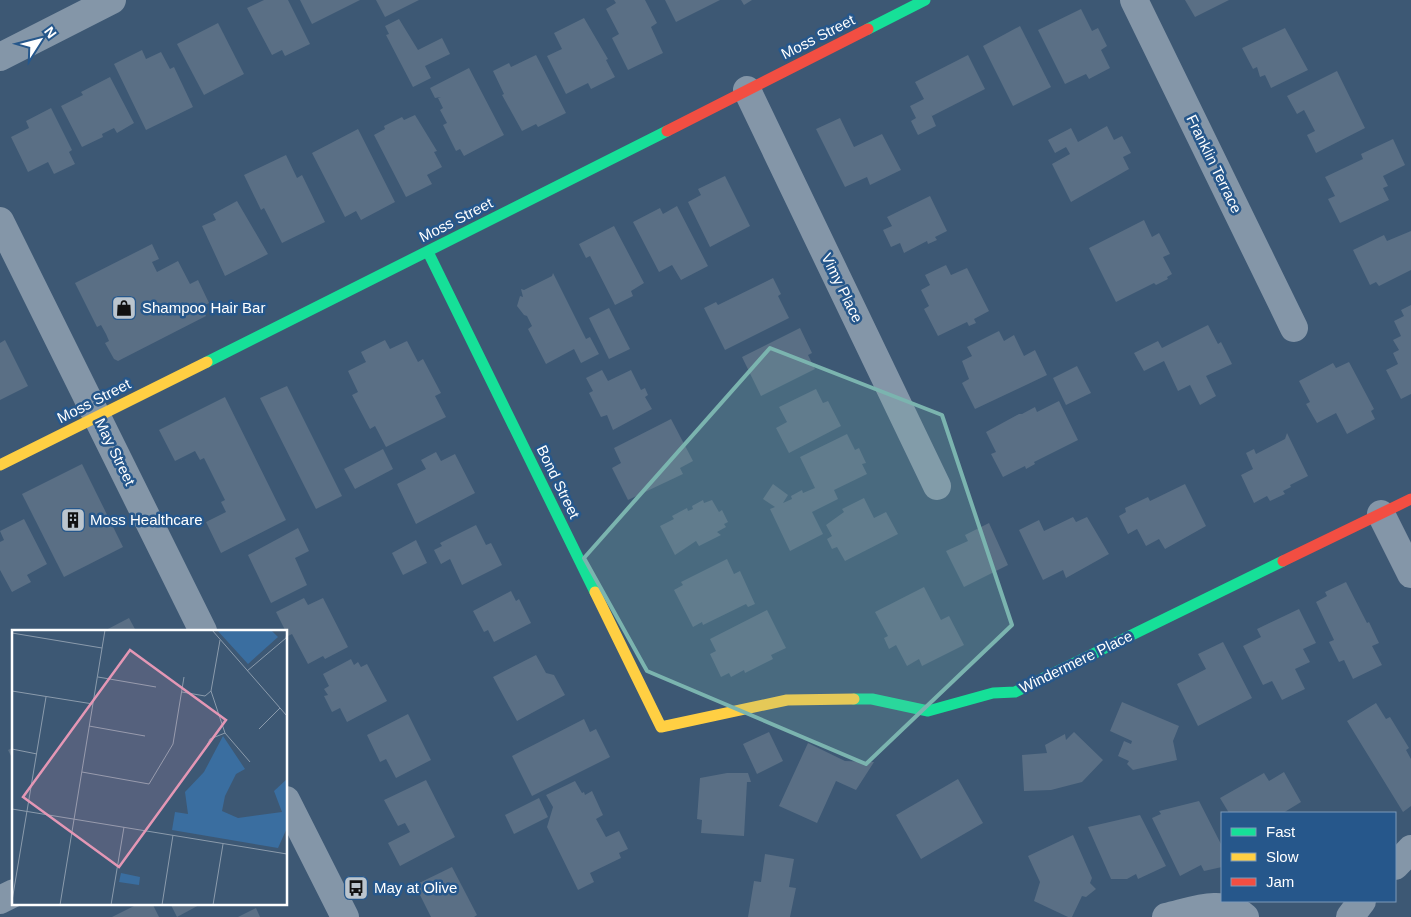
<svg xmlns="http://www.w3.org/2000/svg" width="1411" height="917" viewBox="0 0 1411 917" font-family="Helvetica,sans-serif">
<style>
.building{fill:#5a6f85}
.lines{fill:none;stroke-linecap:round;stroke-linejoin:round}
.street{stroke:#8496a8;stroke-width:28}
.fast{stroke:#16e098;stroke-width:11}
.slow{stroke:#ffcf43;stroke-width:11}
.jam{stroke:#f24e42;stroke-width:11}
.marked{fill:#7bb4af;fill-opacity:0.2;stroke:#7bb4af;stroke-width:4;stroke-linejoin:round}
.labels{text-anchor:middle;stroke-width:5;stroke-linejoin:round;paint-order:stroke}
.street-label{font-size:15px;fill:#fff;stroke:#26578b}
.poi-label{font-size:15px;fill:#fff;stroke:#26578b;text-anchor:start}
.inset-road{fill:none;stroke:#8b9bac;stroke-width:1}
.view{fill:#e497b5;fill-opacity:0.15;stroke:#e497b5;stroke-width:2.5}
.inset-edge{fill:none;stroke:#fff;stroke-width:2.5}
</style>
<rect width="100%" height="100%" fill="#3d5874"/>
<g class="building">
<polygon points="264,0 288,0 310,44 285,56 282,50 272,55 247,8"/>
<polygon points="300,0 360,0 312,24"/>
<polygon points="376,0 419,0 385,17"/>
<polygon points="614,0 645,0 657,23 651,27 663,53 628,70 612,38 619,34 606,9 616,3"/>
<polygon points="665,0 720,0 676,22"/>
<polygon points="741,0 752,0 744,5"/>
<polygon points="1185,0 1229,0 1195,17"/>
<polygon points="1081,9 1092,31 1098,28 1107,46 1101,50 1110,68 1089,79 1086,74 1065,84 1038,30"/>
<polygon points="584,18 608,59 606,60 615,77 591,89 588,83 566,94 547,56 562,49 554,33"/>
<polygon points="399,19 418,50 442,38 450,54 425,66 431,78 413,87 386,35 389,34 385,26"/>
<polygon points="218,23 244,74 204,95 177,44"/>
<polygon points="1020,26 1051,87 1013,106 983,46"/>
<polygon points="1285,28 1308,70 1271,88 1265,75 1260,77 1257,67 1253,69 1242,48"/>
<polygon points="142,50 146,59 161,52 170,69 174,67 193,107 146,130 114,64"/>
<polygon points="536,55 566,113 538,127 536,124 522,131 502,95 504,94 493,71 509,63 511,67"/>
<polygon points="968,55 985,89 932,116 931,114 936,126 918,135 911,121 916,118 910,106 924,99 915,82"/>
<polygon points="469,68 504,135 464,156 460,149 456,151 443,125 447,123 440,110 443,108 438,98 441,97 435,98 430,88"/>
<polygon points="1337,71 1365,128 1316,153 1307,135 1315,131 1304,110 1297,114 1287,96"/>
<polygon points="110,77 134,123 117,133 114,128 102,134 103,137 82,147 61,106 83,95 81,92"/>
<polygon points="51,108 72,150 69,152 75,164 54,174 48,162 28,172 11,137 29,128 26,121"/>
<polygon points="415,115 437,151 434,152 442,167 427,175 432,184 406,197 374,135 385,129 384,126 402,117 404,120"/>
<polygon points="840,118 854,147 882,134 901,170 870,185 867,177 845,187 816,129"/>
<polygon points="1107,126 1114,140 1122,136 1131,153 1123,157 1129,169 1071,202 1052,164 1070,154 1066,147 1055,153 1048,140 1071,128 1078,142"/>
<polygon points="358,129 395,202 361,220 356,211 345,217 312,153"/>
<polygon points="1393,139 1405,165 1383,176 1388,186 1383,188 1389,200 1340,223 1328,199 1335,196 1325,177 1363,159 1361,154"/>
<polygon points="286,155 297,178 302,175 325,222 282,243 264,208 261,210 244,175"/>
<polygon points="725,176 750,226 710,247 688,202 701,195 698,189"/>
<polygon points="930,196 947,231 935,237 937,240 928,244 927,241 904,253 900,243 891,247 883,230 892,226 887,217"/>
<polygon points="237,201 268,254 225,276 202,226 216,220 213,214"/>
<polygon points="677,206 708,266 681,280 672,265 659,272 633,222 660,208 663,214"/>
<polygon points="1144,220 1152,237 1159,233 1170,254 1163,257 1172,274 1167,277 1168,279 1156,285 1154,283 1116,302 1089,248"/>
<polygon points="614,226 644,283 631,291 633,296 615,305 590,256 586,258 579,244"/>
<polygon points="1411,231 1411,270 1379,286 1376,282 1370,285 1353,250 1384,235 1387,241"/>
<polygon points="152,244 159,259 152,262 157,272 178,261 190,284 198,280 209,303 201,307 206,316 118,361 114,359 105,343 109,341 106,334 101,325 97,327 75,283"/>
<polygon points="946,265 951,275 967,268 989,311 974,319 976,323 969,326 967,322 938,336 924,309 929,306 921,290 930,285 925,275"/>
<polygon points="553,273 586,339 590,337 599,354 581,363 574,349 546,364 528,329 532,326 527,316 524,315 517,306 520,296 523,297 521,289 524,290 552,276"/>
<polygon points="773,278 781,294 778,296 789,318 725,350 704,308 716,302 718,305"/>
<polygon points="1411,305 1411,394 1401,399 1386,370 1398,364 1393,353 1399,350 1393,340 1401,336 1394,321 1404,316 1401,310"/>
<polygon points="609,308 630,349 609,359 589,318"/>
<polygon points="1208,325 1218,344 1221,342 1232,364 1206,376 1216,396 1200,405 1190,385 1178,391 1164,361 1144,371 1134,353 1158,341 1162,348"/>
<polygon points="800,328 812,353 808,355 815,369 761,396 742,357"/>
<polygon points="999,331 1004,341 1014,335 1024,356 1035,350 1047,375 975,409 962,383 969,379 962,361 972,356 967,347"/>
<polygon points="5,340 28,386 0,400 0,343"/>
<polygon points="385,340 390,349 407,341 418,362 423,359 441,393 435,396 446,417 386,447 375,426 370,429 352,395 358,392 348,371 366,362 361,352"/>
<polygon points="1349,362 1374,409 1371,411 1375,419 1347,434 1336,413 1317,423 1306,404 1310,402 1299,381 1333,363 1336,368"/>
<polygon points="1077,366 1091,393 1066,405 1053,378"/>
<polygon points="602,370 608,381 631,370 641,390 645,388 648,395 645,397 652,409 613,430 607,415 601,417 589,393 593,391 586,378"/>
<polygon points="287,386 342,496 316,509 260,398"/>
<polygon points="816,389 823,403 828,401 841,426 789,453 776,428 787,422 779,407"/>
<polygon points="225,397 286,520 221,553 206,522 226,512 221,502 225,500 204,458 200,460 195,451 175,461 159,430"/>
<polygon points="1059,401 1078,440 1034,462 1035,464 1026,469 1025,466 1003,477 991,454 996,452 986,432 1019,414 1022,414 1035,407 1037,412"/>
<polygon points="671,419 693,461 680,468 683,474 628,500 612,468 621,463 614,448"/>
<polygon points="1287,433 1308,476 1290,485 1291,487 1283,491 1285,494 1270,501 1267,496 1254,503 1241,475 1253,469 1246,453 1254,449 1256,454 1285,439"/>
<polygon points="847,434 855,450 859,448 866,463 862,464 867,474 834,490 838,499 812,512 823,534 790,551 770,509 775,507 763,499 773,484 788,495 783,503 792,499 791,496 802,490 803,493 815,488 800,457"/>
<polygon points="383,449 393,469 355,489 344,469"/>
<polygon points="436,452 441,461 455,454 475,493 416,524 397,484 426,469 421,460"/>
<polygon points="82,464 123,547 64,577 22,494"/>
<polygon points="1185,484 1206,526 1165,549 1159,539 1146,546 1137,529 1128,534 1119,516 1126,512 1125,508 1148,497 1150,501"/>
<polygon points="864,498 874,518 886,512 898,534 845,561 837,547 832,549 827,539 832,536 826,525 844,512 842,509"/>
<polygon points="703,500 704,503 712,500 719,512 722,510 728,522 724,524 726,527 717,532 721,535 699,546 696,541 675,555 660,526 674,519 672,516 687,508 688,511 693,509 692,506"/>
<polygon points="1073,517 1076,522 1087,517 1109,554 1066,578 1063,570 1043,580 1019,530 1039,520 1044,531"/>
<polygon points="24,519 47,564 27,575 31,582 12,592 0,570 0,542 4,540 0,531"/>
<polygon points="989,523 1008,565 964,587 946,551 968,541 965,535"/>
<polygon points="476,525 486,545 491,543 502,565 462,585 450,559 441,564 434,550 442,546 440,543"/>
<polygon points="298,528 309,551 295,558 307,585 271,603 248,555"/>
<polygon points="416,540 427,563 403,575 392,553"/>
<polygon points="727,559 734,574 740,571 755,604 748,607 746,604 703,625 702,622 693,627 674,590 683,585 681,582"/>
<polygon points="1346,582 1367,623 1369,622 1379,643 1372,646 1382,665 1353,679 1344,660 1339,662 1329,642 1334,640 1316,602 1327,596 1325,592"/>
<polygon points="924,587 941,620 949,616 964,645 922,666 919,659 907,666 896,645 889,649 884,638 888,636 875,612"/>
<polygon points="511,591 516,601 519,599 531,623 494,642 488,630 484,632 473,611"/>
<polygon points="304,598 308,605 323,598 348,647 325,659 323,656 308,664 292,634 288,636 276,612"/>
<polygon points="1299,609 1316,643 1303,649 1310,662 1295,669 1305,689 1282,700 1272,681 1263,685 1243,646 1261,637 1257,629"/>
<polygon points="767,610 786,648 771,655 773,659 745,673 744,670 731,677 729,673 721,677 710,654 716,651 710,639"/>
<polygon points="129,618 136,631 104,631"/>
<polygon points="1223,642 1252,698 1198,726 1177,684 1206,669 1198,654"/>
<polygon points="536,655 546,673 554,675 565,695 517,721 493,677"/>
<polygon points="351,659 354,665 358,662 361,667 367,664 387,701 347,722 340,708 332,712 324,696 328,695 324,689 329,686 323,674"/>
<polygon points="1122,702 1179,726 1173,741 1177,760 1133,770 1127,764 1129,761 1118,756 1124,741 1131,744 1132,741 1110,731"/>
<polygon points="1376,703 1386,719 1390,717 1409,748 1406,750 1411,759 1411,806 1403,812 1347,721"/>
<polygon points="408,714 431,760 396,778 386,759 380,762 367,735"/>
<polygon points="584,719 590,732 596,729 610,757 532,796 512,756"/>
<polygon points="769,732 783,761 757,774 743,744"/>
<polygon points="1074,732 1103,760 1082,782 1051,790 1024,791 1022,755 1047,753 1045,745 1065,734 1066,740"/>
<polygon points="808,743 845,761 874,762 856,790 836,781 817,823 779,806"/>
<polygon points="14,747 14,762 8,750"/>
<polygon points="1284,772 1301,802 1283,813 1229,813 1220,798 1264,773 1269,781"/>
<polygon points="727,773 748,773 751,782 747,782 744,836 701,833 702,820 697,819 700,778"/>
<polygon points="958,779 983,823 921,859 896,815"/>
<polygon points="426,780 455,837 400,866 388,843 410,832 405,823 398,826 384,800"/>
<polygon points="575,781 582,793 584,792 585,795 592,791 603,815 596,819 606,837 619,831 628,849 619,853 621,858 590,873 594,882 578,890 547,827 553,807 546,795"/>
<polygon points="539,798 548,817 514,834 505,815"/>
<polygon points="1199,801 1222,846 1222,867 1204,871 1201,865 1180,876 1152,818 1161,814 1159,811"/>
<polygon points="1140,815 1166,866 1138,879 1136,874 1127,879 1111,879 1088,827"/>
<polygon points="1073,835 1092,878 1090,883 1096,889 1086,897 1082,896 1072,917 1068,917 1034,901 1040,882 1028,856"/>
<polygon points="765,854 794,859 789,887 796,888 790,917 748,917 754,881 761,882"/>
<polygon points="452,867 477,915 474,917 431,917 415,885"/>
<polygon points="140,903 152,903 159,917 112,917"/>
<polygon points="170,903 203,903 177,917"/>
<polygon points="256,908 260,917 238,917"/>
</g>
<g class="lines">
<g class="street">
<polyline points="1134,0 1294,328"/>
<polyline points="0,57 112,0"/>
<polyline points="747,90 937,486"/>
<polyline points="0,221 203,631"/>
<polyline points="1381,514 1411,574"/>
<polyline points="286,800 345,917"/>
<polyline points="1395,866 1411,849"/>
<polyline points="0,900 14,893"/>
<path d="M1166 917C1193 911 1222 898 1245 917"/>
<polyline points="1350,917 1362,901"/>
</g>
<g class="fast">
<polyline points="868,29 925,0"/>
<polyline points="428,252 595,592"/>
<polyline points="207,362 667,131"/>
<polyline points="854,699 872,699 928,711 993,693 1015,692 1283,561"/>
</g>
<g class="slow">
<polyline points="0,465 207,362"/>
<polyline points="595,592 661,727 787,700 854,699"/>
</g>
<g class="jam">
<polyline points="667,131 868,29"/>
<polyline points="1283,561 1411,499"/>
</g>
</g>
<path class="marked" d="M770 348 942 415 1012 625 866 764 647 671 584 558Z"/>
<defs>
<symbol id="shop-square" viewBox="-11 -11 22 22"><rect x="-9" y="-9" width="18" height="18" rx="4" fill="#bbc5ce" stroke="#26578b"/><path d="M-5-2.5h2.3a2.7 3.5 0 0 1 5.4 0H5L5.5 6h-11ZM-1.5-2.5h3a1.5 2.3 0 0 0-3 0Z" fill="#111"/></symbol>
<symbol id="building-square" viewBox="-11 -11 22 22"><rect x="-9" y="-9" width="18" height="18" rx="4" fill="#bbc5ce" stroke="#26578b"/><path d="M-4-6H4V6H1V3H-1V6H-4ZM-2.5-4.3h1.7v1.8h-1.7ZM.8-4.3h1.7v1.8H.8ZM-2.5-1h1.7V.8h-1.7ZM.8-1h1.7V.8H.8Z" fill="#111"/></symbol>
<symbol id="bus-square" viewBox="-11 -11 22 22"><rect x="-9" y="-9" width="18" height="18" rx="4" fill="#bbc5ce" stroke="#26578b"/><path d="M-5-6H5V4H4V6H2V4H-2V6H-4V4H-5ZM-3.5-4V0h7V-4ZM-3.5 1.2v1.5H-2V1.2ZM2 1.2v1.5H3.5V1.2Z" fill="#111"/></symbol>
</defs>
<g fill-rule="evenodd">
<use href="#shop-square" x="110" y="294" width="28" height="28"/>
<use href="#building-square" x="59" y="506" width="28" height="28"/>
<use href="#bus-square" x="342" y="874" width="28" height="28"/>
</g>
<g class="labels">
<g class="street-label">
<text transform="translate(818 37) rotate(-27)" y="5">Moss Street</text>
<text transform="translate(1214 164) rotate(64)" y="5">Franklin Terrace</text>
<text transform="translate(456 220) rotate(-27)" y="5">Moss Street</text>
<text transform="translate(842 288) rotate(64)" y="5">Vimy Place</text>
<text transform="translate(94 401) rotate(-27)" y="5">Moss Street</text>
<text transform="translate(115 452) rotate(64)" y="5">May Street</text>
<text transform="translate(558 482) rotate(64)" y="5">Bond Street</text>
<text transform="translate(1076 662) rotate(-26)" y="5">Windermere Place</text>
</g>
<g class="poi-label">
<text x="142" y="313">Shampoo Hair Bar</text>
<text x="90" y="525">Moss Healthcare</text>
<text x="374" y="893">May at Olive</text>
</g>
</g>
<g transform="translate(12 630)">
<rect width="275" height="275" fill="#3d5874"/>
<path d="M205 0H259L266 7 236 34ZM211 106 233 139 224 144 213 166 210 181 226 188 270 182 262 161 275 149V198L266 218 160 200 163 182 176 184 173 162 192 142ZM109 243 128 247 127 255 107 252Z" fill="#3a6ea0"/>
<path class="inset-road" d="M200 0 275 86M0 3 90 18M208 10 199 61 213 103 238 132M235 41 274 8 275 3M86 47 144 57M0 61 81 74M170 62 193 66 199 61M77 96 133 106M247 99 268 78M0 119 25 124M193 120 198 109 213 103M70 142 137 154 161 114 172 47M0 179 275 224M0 271 34 67M48 275 93 0M99 275 112 197M150 275 161 205M201 275 211 214"/>
<path class="view" d="M118 20 214 90 107 237 11 167Z"/>
<rect width="275" height="275" class="inset-edge"/>
</g>
<rect x="1221" y="812" width="175" height="90" fill="#26578b" stroke="#7d9ab9"/>
<rect x="1231" y="828" width="25" height="8" fill="#16e098" stroke="#7d9ab9"/>
<text x="1266" y="837" font-size="15" fill="#ffffff">Fast</text>
<rect x="1231" y="853" width="25" height="8" fill="#ffcf43" stroke="#7d9ab9"/>
<text x="1266" y="862" font-size="15" fill="#ffffff">Slow</text>
<rect x="1231" y="878" width="25" height="8" fill="#f24e42" stroke="#7d9ab9"/>
<text x="1266" y="887" font-size="15" fill="#ffffff">Jam</text>
<g transform="translate(40 40) rotate(54)" stroke="#26578b" stroke-width="4" paint-order="stroke">
<path d="M0-4L9 19L0 12L-9 19Z" fill="#ffffff"/>
<text y="-8" font-size="14" font-weight="bold" text-anchor="middle" fill="#ffffff">N</text>
</g>
</svg>
